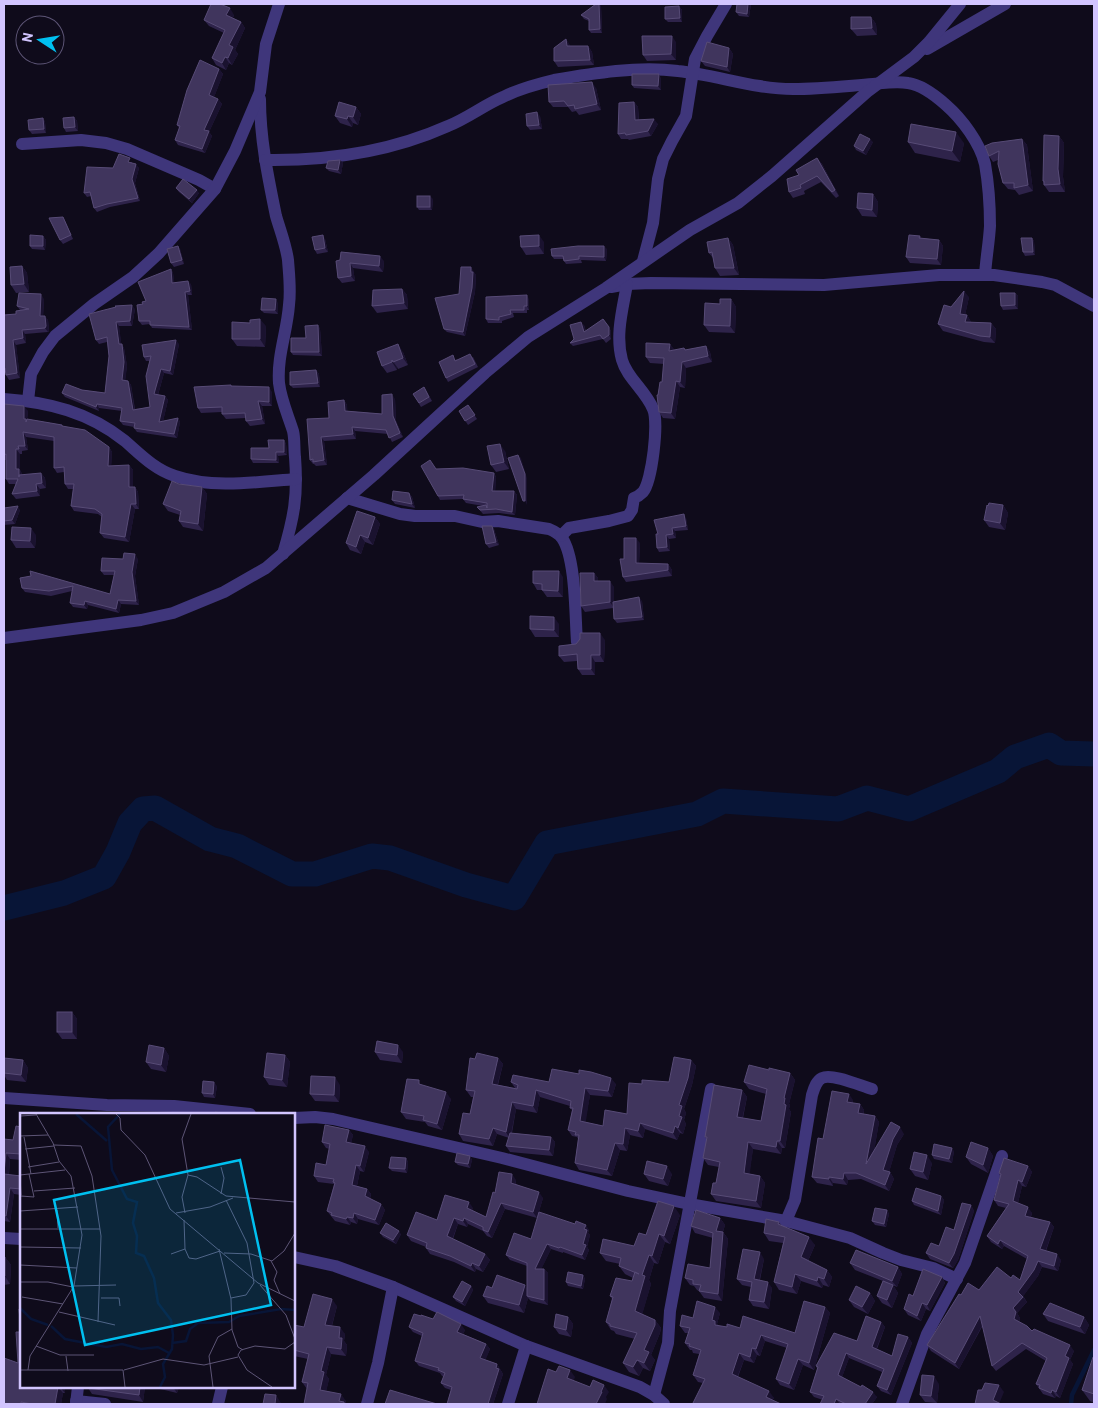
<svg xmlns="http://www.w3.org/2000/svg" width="1098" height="1408" viewBox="0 0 1098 1408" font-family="Barlow,sans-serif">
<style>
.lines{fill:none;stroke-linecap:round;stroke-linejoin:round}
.stream{stroke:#081537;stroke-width:4.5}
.river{stroke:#081537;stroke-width:25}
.minor{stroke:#3f367b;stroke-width:12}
.wall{fill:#2e234a}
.shaded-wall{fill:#1a122f}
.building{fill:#40355d;stroke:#574b76}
.inset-river{fill:none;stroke:#081537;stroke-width:2.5}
.inset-road{fill:none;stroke:#5d5576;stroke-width:1}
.view{fill:#00c0f0;fill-opacity:0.15;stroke:#00c0f0;stroke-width:2.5}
.inset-edge{fill:none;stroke:#d2c5ff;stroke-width:2.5}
</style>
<rect width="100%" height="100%" fill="#0f0b1b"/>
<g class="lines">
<polyline class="stream" points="1071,1404 1072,1395 1094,1350"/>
<polyline class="river" points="4,908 64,893 104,877 118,852 130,823 143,809 155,808 210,839 237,846 292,874 315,874 372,856 390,858 466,885 514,898 547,843 697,814 723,801 838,809 867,798 909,809 998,771 1015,757 1049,745 1061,753 1094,754"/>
<g class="minor">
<polyline points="927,49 1005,4"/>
<path d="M260 99C260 139 268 177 276 216 280 230 286 245 288 260 289 274 291 290 289 305 287 332 277 356 279 383 281 400 288 415 293 431 295 439 294 449 295 457 298 496 294 517 283 554"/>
<polyline points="22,144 81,140 106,143 127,149 199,180 215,189"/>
<path d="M265 160C327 161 392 151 448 126 468 118 484 105 503 97 519 89 537 84 554 80 594 73 638 66 678 71 717 75 754 89 793 89 819 89 846 86 873 84 884 83 896 81 908 83 922 85 936 96 946 105 962 119 980 143 985 164 988 181 990 209 990 226 989 243 986 259 985 275"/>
<polyline points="643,261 653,223 658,179 663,159 672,141 686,116 695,59 707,36 726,4"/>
<polyline points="611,287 627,284 651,283 824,285 939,275 994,275 1042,282 1055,285 1094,306"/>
<path d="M4 399C48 402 89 412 125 441 140 454 154 469 175 476 213 489 257 482 296 479"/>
<polyline points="28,401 31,374 43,352 55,336 94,304 133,277 159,253 215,189 235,151 260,92 266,44 279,4"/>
<path d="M347 498 400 514 415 516H455L482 522 498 521 549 529C554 531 558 533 562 538 576 558 575 616 577 642"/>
<path d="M561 536 569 528 609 521 628 516 632 510 634 498C637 497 641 494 643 492 652 481 659 422 653 409 646 391 627 378 622 360 615 335 623 308 627 284"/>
<polyline points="4,638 141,620 173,613 224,592 266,568 374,475 485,373 528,337 606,288 690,230 738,203 772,176 867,92 914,57 929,42 960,4"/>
<polyline points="4,1098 107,1105 174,1106 250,1114"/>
<polyline points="294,1118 315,1117 333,1119 502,1158 628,1191 689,1204 786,1221 850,1238 883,1253 901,1260 933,1268 957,1279"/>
<path d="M786 1221 795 1200 812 1095C814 1089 816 1081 822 1078 832 1073 861 1086 872 1089"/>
<polyline points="4,1238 21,1239"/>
<polyline points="294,1257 335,1266 393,1287 526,1346 640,1387 654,1395 664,1404"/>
<polyline points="654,1395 668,1343 670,1311 711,1089"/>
<polyline points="76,1401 105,1404"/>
<polyline points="76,1404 78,1387"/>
<polyline points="218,1404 222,1387"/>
<polyline points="367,1404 378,1363 393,1287"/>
<polyline points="508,1404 526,1346"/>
<polyline points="902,1404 927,1334 965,1263 1002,1156"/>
</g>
</g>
<g class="wall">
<polygon points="737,4 751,4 749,17 739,16 736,12"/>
<polygon points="601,6 602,33 591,33 589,30 589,21 584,19 581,15"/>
<polygon points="679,6 682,10 682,22 668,22 665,19"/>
<polygon points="234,15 233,18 241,22 245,28 235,50 238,54 232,65 229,63 226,70 216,65 212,58 224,33 209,26 204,20"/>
<polygon points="871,17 876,24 877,35 857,36 851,29"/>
<polygon points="566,39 570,46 588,46 592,52 594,65 558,67 554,61"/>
<polygon points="676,42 676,60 647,61 643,55"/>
<polygon points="729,48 733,54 730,72 705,66 701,61"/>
<polygon points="219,69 223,74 214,97 218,99 222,104 209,132 212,136 205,153 178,145 175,140 179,128 177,125"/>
<polygon points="661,78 661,90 634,88 632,85"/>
<polygon points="596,88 601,110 579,115 576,111 572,112 568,107 553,107 549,102"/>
<polygon points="634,102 638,107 639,120 658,124 651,136 629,140 628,139 621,139 618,134"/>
<polygon points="356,107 361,114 358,125 353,123 352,127 340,123 335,116"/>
<polygon points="540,116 542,129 530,130 527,126"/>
<polygon points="74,117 77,121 78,131 66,132 64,128"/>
<polygon points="43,118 45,122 46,133 32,134 29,130"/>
<polygon points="1059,136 1064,143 1063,177 1065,192 1049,192 1044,185 1043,181"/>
<polygon points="1022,139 1027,145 1033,191 1019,195 1015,190 1008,189 1003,183 998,160 993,162 989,156"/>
<polygon points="873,142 866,155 856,150 854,146"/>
<polygon points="908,142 964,143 960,162 915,153"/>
<polygon points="817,158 822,164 839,196 836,198 821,182 804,191 805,194 793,198 789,192 799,175"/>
<polygon points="340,160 343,163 341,174 329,171 326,168"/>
<polygon points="132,162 132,163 139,168 135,183 140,201 110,207 97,212 94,208 91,196 87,197 84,193 113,168"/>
<polygon points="176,188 199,193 192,203 179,192"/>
<polygon points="873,194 878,202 877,217 862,216 857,208"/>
<polygon points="433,199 432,210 419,210 417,207"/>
<polygon points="63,217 65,221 73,239 63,244 60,240"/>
<polygon points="43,236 46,240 45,250 32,249 30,246"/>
<polygon points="920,236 921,238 939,240 943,246 941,265 910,263 906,257"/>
<polygon points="728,238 733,245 739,275 720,276 715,268 713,258 709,253"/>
<polygon points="1032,238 1034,241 1035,255 1025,256 1023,252"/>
<polygon points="325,239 328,252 317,254 315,250"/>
<polygon points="544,242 544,254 526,255 521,247"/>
<polygon points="178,246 180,249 184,264 174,267 171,263"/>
<polygon points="607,249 606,261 581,260 582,263 566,264 563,259 554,259 552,256"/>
<polygon points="336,261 384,261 383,272 353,268 355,281 342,283 338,278"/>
<polygon points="22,266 27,273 29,292 16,293 11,285"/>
<polygon points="171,269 173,273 174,283 191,284 192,295 188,295 192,330 152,328 150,324 142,325 139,321 143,304 146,301"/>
<polygon points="474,271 474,273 476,275 475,292 465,336 447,332 444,329 459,294"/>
<polygon points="402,289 407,295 408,309 377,313 372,306"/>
<polygon points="1015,293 1018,296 1018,309 1003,310 1001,306"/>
<polygon points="969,297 965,315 967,315 971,322 991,323 996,329 995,343 984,342 943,331 938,324 951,307"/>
<polygon points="44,299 43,316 48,320 49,331 48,332 25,334 26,343 16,345 20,378 9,380 6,375 6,373 4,373 4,315 16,314 20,310 17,306"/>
<polygon points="529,299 529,310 527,310 527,313 513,313 514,317 502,321 502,323 488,323 486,319"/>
<polygon points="731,299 736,307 735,333 709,332 704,325 720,304"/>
<polygon points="278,303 278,314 264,313 261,310"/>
<polygon points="135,309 132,326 119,326 121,344 124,348 127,366 125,380 128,381 131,385 135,409 150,407 150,361 146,361 144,357 179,344 173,375 164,373 158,395 165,396 168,400 163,421 178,418 180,422 177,438 137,432 134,428 134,427 123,425 120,421 122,411 99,408 99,411 65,397 62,393 82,390 105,393 109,356 107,342 99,344 96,340 89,314"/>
<polygon points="603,319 611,331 611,339 606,343 603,339 573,346 570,343 574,339 584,325 586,331"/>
<polygon points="318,325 320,329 322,356 293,355 291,352 306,338"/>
<polygon points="266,326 265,347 237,346 232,339"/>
<polygon points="706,346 710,352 712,362 686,368 685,388 680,387 675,419 663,418 659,412 658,395 662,382 664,364 650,363 646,357 675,350 684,348 686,350"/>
<polygon points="403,352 408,365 398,369 397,367 397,370 387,373 382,366"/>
<polygon points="473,357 478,367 448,382 446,378 456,359 457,360"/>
<polygon points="316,370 319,374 320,387 293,388 290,385"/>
<polygon points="231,385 231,386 272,392 272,406 262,406 265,424 250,426 246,421 246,418 226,419 222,414 222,412 201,413 198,408"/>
<polygon points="424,387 432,401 421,407 413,394"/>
<polygon points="395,399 396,421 403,437 392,442 388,434 355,431 356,439 324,441 327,465 316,466 314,464 313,464 310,460 329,418 344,400 347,405 347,411 382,414"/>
<polygon points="4,404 28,411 27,419 62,425 63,427 109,447 112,452 111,466 129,465 133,470 133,487 135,487 138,492 139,509 135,509 129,542 104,538 100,533 102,517 98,514 74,511 71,506 73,489 68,489 65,484 64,472 57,473 54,468 54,441 26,437 28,450 22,451 22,454 20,454 20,470 22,474 22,475 41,473 45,478 46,488 40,489 40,496 16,499 12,494 16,484 9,484 6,479 6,460 4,460"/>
<polygon points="468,405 477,419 468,425 459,411"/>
<polygon points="284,440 286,444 287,455 278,456 279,463 253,463 251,459"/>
<polygon points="505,451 509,469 496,472 491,465"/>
<polygon points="437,469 494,473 496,477 495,491 514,491 517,495 515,515 499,513 483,514 477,507 483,506 466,503 463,499 440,500 438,496"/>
<polygon points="179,484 202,487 207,494 203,531 183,527 179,521 180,515 168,511 163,504"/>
<polygon points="409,493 412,497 415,508 395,504 392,500"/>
<polygon points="1003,505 1008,513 1005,530 989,527 984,520"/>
<polygon points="4,508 20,510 15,524 4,525"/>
<polygon points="375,517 380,524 373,545 365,542 361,554 350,550 346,543"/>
<polygon points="686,518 688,530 675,531 676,538 669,539 670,551 659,552 657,548 658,534"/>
<polygon points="492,526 494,529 499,545 489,548 486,544"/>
<polygon points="36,535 35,548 16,548 11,540"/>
<polygon points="640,543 639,563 668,564 672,570 672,576 626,582 623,577 624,559"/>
<polygon points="123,559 138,559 135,576 139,605 121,604 119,613 88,605 87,609 73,607 70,603 72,591 51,596 25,592 22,588 31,576 110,594 114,575 104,575 101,571"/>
<polygon points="594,573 598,578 598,581 614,587 614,601 642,601 644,620 617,623 614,619 613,608 585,612 581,606"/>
<polygon points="563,577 563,597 547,597 542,590 537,590 533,583"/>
<polygon points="559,624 559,637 535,637 530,629"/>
<polygon points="605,640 604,662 595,662 595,675 582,675 578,669 577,661 564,662 559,656 576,644"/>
<polygon points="72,1012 77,1019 77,1039 62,1039 57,1032"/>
<polygon points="164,1048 169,1056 166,1072 151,1069 146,1062"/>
<polygon points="375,1052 403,1052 402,1063 380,1060"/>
<polygon points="285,1055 290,1062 287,1087 269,1085 264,1077"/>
<polygon points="4,1058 23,1060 28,1068 26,1082 7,1080 4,1075"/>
<polygon points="498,1058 503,1064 498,1085 515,1088 511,1082 549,1082 616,1084 612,1097 590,1095 585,1122 603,1126 627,1114 642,1084 669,1082 691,1060 696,1066 692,1085 684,1109 686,1113 684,1120 686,1124 683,1134 680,1133 677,1140 645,1129 643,1138 630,1135 627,1151 620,1150 612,1176 579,1170 575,1163 578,1139 577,1137 572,1136 568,1130 572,1110 570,1108 570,1106 540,1097 537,1113 516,1109 512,1133 551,1137 555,1142 553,1156 510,1152 506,1146 509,1138 497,1134 493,1146 463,1141 459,1134 470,1114 473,1097 471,1097 466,1090 475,1059"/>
<polygon points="769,1070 790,1073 795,1080 789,1104 790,1105 789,1109 791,1112 785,1148 782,1148 781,1154 753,1149 749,1174 760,1176 765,1183 761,1208 716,1201 711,1194 716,1183 719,1167 708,1165 703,1158 707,1140 705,1137 742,1090 747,1097 743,1118 761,1121 766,1094 749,1089 744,1082"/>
<polygon points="340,1085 339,1102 315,1101 310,1094"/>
<polygon points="422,1085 451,1099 442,1130 428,1126 425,1122 406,1119 401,1112"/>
<polygon points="217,1086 215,1098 204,1097 202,1093"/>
<polygon points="853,1100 853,1103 860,1104 864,1110 864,1114 875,1116 879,1122 874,1151 904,1134 897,1145 889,1172 890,1172 894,1179 889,1191 861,1179 848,1180 847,1185 833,1183 833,1186 817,1183 812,1177 823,1139"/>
<polygon points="21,1127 21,1160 10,1159 9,1175 21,1176 21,1195 14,1194 10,1222 4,1221 4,1139 13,1140"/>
<polygon points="349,1130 353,1135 351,1143 369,1152 364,1172 360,1171 357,1186 367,1189 371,1194 370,1199 381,1204 385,1210 379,1225 358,1219 357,1224 351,1222 350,1225 335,1221 327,1211 334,1184 318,1182 314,1176 326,1165 330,1149 326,1148 322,1142"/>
<polygon points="988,1148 993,1156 988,1173 971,1164 966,1157"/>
<polygon points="954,1151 952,1163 934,1159 932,1155"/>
<polygon points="470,1156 472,1160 470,1168 458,1165 455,1162"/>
<polygon points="406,1158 408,1162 407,1173 392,1171 389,1168"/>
<polygon points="932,1163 928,1180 915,1176 910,1169"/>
<polygon points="1028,1166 1032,1172 1026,1187 1022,1186 1018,1203 1032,1213 1031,1217 1050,1222 1054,1227 1046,1251 1061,1260 1058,1271 1042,1267 1038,1276 1023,1296 1027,1302 1017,1313 1020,1318 1019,1322 1032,1331 1074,1351 1070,1360 1073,1364 1060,1398 1056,1396 1055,1398 1043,1394 1036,1384 1046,1361 1026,1349 996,1371 992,1366 983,1325 959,1369 931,1351 927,1345 961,1295 1011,1278 1020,1280 1027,1259 1004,1246 1002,1249 991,1242 987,1236 1006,1208 998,1206 994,1200 1000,1176 999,1173"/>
<polygon points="644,1174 672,1174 668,1186 649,1181"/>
<polygon points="516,1180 516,1184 543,1198 537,1218 505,1209 492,1238 487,1236 483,1231 468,1224 467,1227 458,1224 453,1239 485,1254 490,1260 483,1272 476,1269 475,1272 454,1262 430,1254 426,1248 426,1247 411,1241 407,1235 437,1220 473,1208 472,1210 486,1217 495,1193"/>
<polygon points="941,1196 944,1200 941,1215 914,1205 912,1201"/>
<polygon points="971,1205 974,1211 958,1260 953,1268 930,1259 926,1253 939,1246 954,1230"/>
<polygon points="887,1210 889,1214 886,1227 875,1225 872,1221"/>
<polygon points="680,1215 670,1244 665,1242 658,1264 654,1263 649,1280 651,1284 642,1314 655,1320 661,1328 660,1333 651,1355 655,1360 650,1371 643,1368 639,1376 629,1372 623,1363 635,1339 616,1334 614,1331 611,1330 606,1322 612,1299 610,1296 632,1281 633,1278 625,1274 619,1266 620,1264 606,1261 600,1253 634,1246 646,1235"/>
<polygon points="720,1218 725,1225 723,1232 728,1239 722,1301 704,1298 699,1291 697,1290 694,1286 690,1285 685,1278 710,1268 713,1238 695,1233 691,1226"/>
<polygon points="779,1222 782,1226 815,1245 808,1261 827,1270 832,1277 829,1287 823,1285 822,1288 801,1281 797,1294 779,1290 774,1282 783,1243 769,1241 764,1233"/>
<polygon points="575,1224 589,1230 588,1233 590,1235 587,1247 589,1250 585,1260 563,1252 563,1253 551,1249 541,1269 544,1269 548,1273 548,1305 531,1301 528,1298 524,1313 488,1303 483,1296 492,1288 527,1289 527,1266 510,1260 506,1255 531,1239"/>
<polygon points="380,1233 401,1234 396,1244 383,1237"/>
<polygon points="4,1257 5,1257 11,1265 10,1284 4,1285"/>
<polygon points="764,1259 760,1280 772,1288 769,1309 753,1306 749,1300 751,1287 742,1285 737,1279"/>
<polygon points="850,1263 898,1267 902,1274 897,1287 890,1284 893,1285 898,1293 892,1308 882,1303 877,1296 883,1281 855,1270"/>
<polygon points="583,1275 585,1279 583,1289 568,1286 566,1282"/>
<polygon points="942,1277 945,1283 930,1311 926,1309 921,1321 908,1315 904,1309"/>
<polygon points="471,1286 473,1290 465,1306 456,1301 453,1297"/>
<polygon points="870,1293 875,1301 868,1314 854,1307 849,1300"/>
<polygon points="337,1306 332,1326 345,1334 344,1341 347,1345 346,1356 331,1354 326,1375 329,1379 326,1391 346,1401 345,1404 304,1404 307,1389 302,1382 308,1359 294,1356 294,1325 304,1327"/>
<polygon points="825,1307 830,1313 814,1370 803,1365 794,1390 780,1385 776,1379 787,1348 765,1341 760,1356 757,1355 754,1363 744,1360 738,1377 774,1398 772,1400 781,1404 694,1404 693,1403 703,1383 698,1382 693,1375 699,1354 693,1353 692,1350 690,1350 685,1343 688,1333 685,1333 680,1326 693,1318 720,1313 717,1324 719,1326 795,1333"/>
<polygon points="1043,1314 1084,1317 1089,1325 1085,1334 1048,1321"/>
<polygon points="421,1316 433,1319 465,1330 463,1334 486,1344 490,1349 485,1360 497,1364 503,1374 493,1404 447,1404 451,1390 445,1388 441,1383 444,1377 442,1376 440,1373 419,1366 415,1361 422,1336 413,1332 409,1327"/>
<polygon points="568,1317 573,1324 571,1337 559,1334 554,1327"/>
<polygon points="881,1322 885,1327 877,1349 892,1356 908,1337 912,1343 891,1395 881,1391 877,1386 882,1372 849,1358 842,1377 877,1397 872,1404 820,1404 823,1400 814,1397 810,1392 817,1369 816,1366 857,1341"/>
<polygon points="4,1358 65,1387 65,1393 63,1393 61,1404 4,1404"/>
<polygon points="1094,1358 1094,1403 1090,1401 1082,1390"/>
<polygon points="939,1384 937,1403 925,1402 920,1395"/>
<polygon points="88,1387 145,1387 143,1402 92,1394 88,1388"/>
<polygon points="152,1387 179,1387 177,1393"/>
</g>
<g class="shaded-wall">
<polygon points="599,4 600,4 601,6 602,33 600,29"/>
<polygon points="748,4 751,4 749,17 747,14"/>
<polygon points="679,6 682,10 682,22 680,18"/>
<polygon points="230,8 234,15 231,22 226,15"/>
<polygon points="871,17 876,24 877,35 872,28"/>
<polygon points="241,22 245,28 235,50 238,54 232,65 228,58 229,45"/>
<polygon points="672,36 676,42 676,60 671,54"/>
<polygon points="566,39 570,45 571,51 567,46"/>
<polygon points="588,46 592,52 594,65 590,60"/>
<polygon points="729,48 733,54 730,72 727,67"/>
<polygon points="225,57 229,63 226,70 222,63"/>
<polygon points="219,69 223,74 213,100 209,95"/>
<polygon points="659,74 661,78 661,90 658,86"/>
<polygon points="592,82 596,88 601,110 597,104"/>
<polygon points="218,99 222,104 209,132 212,136 205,153 202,149 204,130"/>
<polygon points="634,102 638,107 639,126 635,120"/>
<polygon points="356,107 361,114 358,125 353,117"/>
<polygon points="537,112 540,116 542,129 539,125"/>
<polygon points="348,116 353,123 352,127 347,119"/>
<polygon points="74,117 77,121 78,131 75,127"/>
<polygon points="43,118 45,122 46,133 44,129"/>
<polygon points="654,119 658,124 651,136 648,131"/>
<polygon points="956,132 964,143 960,162 952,151"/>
<polygon points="1059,136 1064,143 1063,177 1065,192 1060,184 1058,169"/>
<polygon points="870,139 873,142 866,155 863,151"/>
<polygon points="1022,139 1027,145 1033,191 1028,185"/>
<polygon points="817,158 822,164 839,196 835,190"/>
<polygon points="340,160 343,163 341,174 338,170"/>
<polygon points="136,164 139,168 135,183 140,201 138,198 132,179"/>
<polygon points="197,190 199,193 192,203 189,199"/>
<polygon points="873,194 878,202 877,217 872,210"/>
<polygon points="430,196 433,199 432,210 430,207"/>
<polygon points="323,235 325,239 328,252 325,248"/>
<polygon points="539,235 544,242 544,254 539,246"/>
<polygon points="43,236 46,240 45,250 43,246"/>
<polygon points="728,238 733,245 739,275 734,268"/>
<polygon points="1032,238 1034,241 1035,255 1033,252"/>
<polygon points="939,240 943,246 941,265 937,259"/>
<polygon points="178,246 180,249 184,264 182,260"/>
<polygon points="604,246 607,249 606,261 604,257"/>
<polygon points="380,256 384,261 383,272 379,266"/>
<polygon points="350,263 353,268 355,281 351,276"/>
<polygon points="22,266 27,273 29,292 24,284"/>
<polygon points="471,267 476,275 475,292 465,336 463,332"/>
<polygon points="171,269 173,273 175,286 172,283"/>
<polygon points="188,281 191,284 192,295 190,291"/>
<polygon points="402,289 407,295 408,309 404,303"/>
<polygon points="964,291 969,297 964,320 960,314"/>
<polygon points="185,292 188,295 192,330 189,327"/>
<polygon points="1015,293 1018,296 1018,309 1015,305"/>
<polygon points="41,294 44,299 43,321 40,316"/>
<polygon points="527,295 529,299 529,310 527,306"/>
<polygon points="276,299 278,303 278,314 275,310"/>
<polygon points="731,299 736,307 735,333 730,326"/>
<polygon points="132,305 135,309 132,326 130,321"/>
<polygon points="967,315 971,322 965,322"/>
<polygon points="45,316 48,320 49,331 48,332 45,328"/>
<polygon points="260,319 266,326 265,347 260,339"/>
<polygon points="116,322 119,326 122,349 119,344"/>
<polygon points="581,322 584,325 587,336 584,332"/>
<polygon points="991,323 996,329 995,343 990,337"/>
<polygon points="318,325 320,329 322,356 319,352"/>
<polygon points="609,327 611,331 611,339 609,335"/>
<polygon points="22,330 25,334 26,343 23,338"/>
<polygon points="13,340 16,345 20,378 17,373"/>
<polygon points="176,340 179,344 173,375 170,371"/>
<polygon points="122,344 124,348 127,366 125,384 122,380"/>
<polygon points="398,344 403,352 408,365 403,358"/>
<polygon points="670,344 675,350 673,357 669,351"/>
<polygon points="706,346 710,352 712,362 708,356"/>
<polygon points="392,360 397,367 397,370 392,362"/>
<polygon points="682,362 686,368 685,388 680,382"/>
<polygon points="161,369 164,373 157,398 154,394"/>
<polygon points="316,370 319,374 320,387 318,383"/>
<polygon points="128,381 131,385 135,414 133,410"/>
<polygon points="676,381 680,387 675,419 671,413"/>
<polygon points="269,387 272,392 272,406 269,402"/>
<polygon points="392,394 395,399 396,421 403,437 400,433 393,416"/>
<polygon points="165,396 168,400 162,426 159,422"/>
<polygon points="344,400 347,405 348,415 345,411"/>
<polygon points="258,401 262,406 265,424 262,419"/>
<polygon points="97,404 99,408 99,411 96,407"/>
<polygon points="24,406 28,411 27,422 24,419"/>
<polygon points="178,418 180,422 177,438 174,434"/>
<polygon points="352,427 355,431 356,439 353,434"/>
<polygon points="23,432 26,437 28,450 25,446"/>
<polygon points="321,437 324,441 327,465 324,460"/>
<polygon points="284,440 286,444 287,455 284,452"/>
<polygon points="500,444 505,451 509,469 504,462"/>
<polygon points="109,447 112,452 111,471 108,466"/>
<polygon points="16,449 20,454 20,470 22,474 22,482 19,477 16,469"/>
<polygon points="276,452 278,456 279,463 276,460"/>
<polygon points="518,455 521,458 527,478 527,505 525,501"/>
<polygon points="129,465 133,470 133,492 129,487"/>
<polygon points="41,473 45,478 46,488 42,483"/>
<polygon points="494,473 496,477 495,495 492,491"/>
<polygon points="36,484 40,489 40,496 37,491"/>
<polygon points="135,487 138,492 139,509 136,504"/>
<polygon points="202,487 207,494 203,531 198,524"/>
<polygon points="514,491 517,495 515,515 512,512"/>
<polygon points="409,493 412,497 415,508 412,504"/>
<polygon points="131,504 135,509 129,542 125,537"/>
<polygon points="1003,505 1008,513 1005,530 1000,523"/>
<polygon points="18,506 20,510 15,524 12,520"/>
<polygon points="684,514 686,518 688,530 686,526"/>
<polygon points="375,517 380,524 373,545 368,538"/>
<polygon points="492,526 494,529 499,545 496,542"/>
<polygon points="31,528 36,535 35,548 30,541"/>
<polygon points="672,528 675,531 676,538 673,534"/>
<polygon points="360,535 365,542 361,554 356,547"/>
<polygon points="666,535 669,539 670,551 667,547"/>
<polygon points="636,538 640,543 639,569 636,563"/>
<polygon points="135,554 138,559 135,576 139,605 136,601 132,572"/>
<polygon points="668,564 672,570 672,576 668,570"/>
<polygon points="559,571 563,577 563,597 558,591"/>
<polygon points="594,573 598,578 598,587 594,581"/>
<polygon points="610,581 614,587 614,608 610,602"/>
<polygon points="639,597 642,601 644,620 642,617"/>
<polygon points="118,600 121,604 119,613 116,609"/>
<polygon points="85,601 88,605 87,609 84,605"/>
<polygon points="554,617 559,624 559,637 554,630"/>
<polygon points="600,633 605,640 604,662 600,655"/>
<polygon points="591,655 595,662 595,675 591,669"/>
<polygon points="72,1012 77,1019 77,1039 72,1032"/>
<polygon points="398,1045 403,1052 402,1063 397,1055"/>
<polygon points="164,1048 169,1056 166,1072 161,1065"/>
<polygon points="285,1055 290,1062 287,1087 282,1080"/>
<polygon points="498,1058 503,1064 496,1090 492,1084"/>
<polygon points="23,1060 28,1068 26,1082 21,1075"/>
<polygon points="691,1060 696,1066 692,1085 684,1109 686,1113 684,1120 686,1124 683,1134 678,1128 679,1105"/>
<polygon points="790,1073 795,1080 789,1104 790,1105 789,1109 791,1112 785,1148 780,1141 784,1104 784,1098"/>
<polygon points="335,1077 340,1085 339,1102 334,1095"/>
<polygon points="611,1078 616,1084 612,1097 608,1091"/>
<polygon points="214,1082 217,1086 215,1098 213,1094"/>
<polygon points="585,1088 590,1095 585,1127 580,1121"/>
<polygon points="536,1090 540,1097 537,1113 533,1106"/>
<polygon points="742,1090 747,1097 741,1124 737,1117"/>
<polygon points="446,1092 451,1099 442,1130 437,1124"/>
<polygon points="849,1094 853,1100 852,1108 847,1102"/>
<polygon points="512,1102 516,1109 510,1139 506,1132"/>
<polygon points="860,1104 864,1110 863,1119 858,1113"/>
<polygon points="875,1116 879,1122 871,1170 866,1164"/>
<polygon points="640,1123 645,1129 643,1138 638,1131"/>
<polygon points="675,1126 680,1133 677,1140 673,1133"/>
<polygon points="900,1127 904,1134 897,1145 888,1176 883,1170 893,1139"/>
<polygon points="493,1128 497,1134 493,1146 489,1139"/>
<polygon points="625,1128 630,1135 627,1151 623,1144"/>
<polygon points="349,1130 353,1135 350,1148 346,1142"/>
<polygon points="551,1137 555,1142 553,1156 549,1150"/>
<polygon points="777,1141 782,1148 781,1154 776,1147"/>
<polygon points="748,1142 753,1149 749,1180 744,1173"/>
<polygon points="615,1143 620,1150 612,1176 607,1170"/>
<polygon points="365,1146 369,1152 364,1172 360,1166"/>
<polygon points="952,1148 954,1151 952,1163 949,1159"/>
<polygon points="988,1148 993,1156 988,1173 983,1165"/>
<polygon points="6,1153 10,1159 8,1181 4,1175"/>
<polygon points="927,1155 932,1163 928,1180 923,1172"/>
<polygon points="470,1156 472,1160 470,1168 468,1164"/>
<polygon points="406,1158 408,1162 407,1173 405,1169"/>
<polygon points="356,1165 360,1171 356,1191 352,1185"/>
<polygon points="667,1166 672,1174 668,1186 663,1179"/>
<polygon points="1028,1166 1032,1172 1026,1187 1022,1182"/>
<polygon points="890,1172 894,1179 889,1191 885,1185"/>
<polygon points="844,1173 848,1180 847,1185 843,1179"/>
<polygon points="512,1174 516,1180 515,1189 511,1183"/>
<polygon points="760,1176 765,1183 761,1208 756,1201"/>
<polygon points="829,1177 833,1183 833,1186 829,1179"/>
<polygon points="1018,1180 1022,1186 1017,1207 1013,1201"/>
<polygon points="10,1188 14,1194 10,1222 6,1216"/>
<polygon points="367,1189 371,1194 369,1202 365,1196"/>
<polygon points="539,1192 543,1198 537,1218 533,1212"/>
<polygon points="941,1196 944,1200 941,1215 938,1211"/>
<polygon points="469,1202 473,1208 471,1214 467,1208"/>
<polygon points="501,1203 505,1209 492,1238 488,1232"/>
<polygon points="381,1204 385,1210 379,1225 375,1220"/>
<polygon points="971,1205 974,1211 958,1260 953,1268 949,1263"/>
<polygon points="674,1206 680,1215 670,1244 664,1236"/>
<polygon points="1028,1207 1032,1213 1029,1221 1025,1216"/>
<polygon points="887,1210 889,1214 886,1227 884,1224"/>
<polygon points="354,1213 358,1219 357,1224 353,1218"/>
<polygon points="347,1217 351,1222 350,1225 346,1219"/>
<polygon points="454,1218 458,1224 451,1242 447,1236"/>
<polygon points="464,1218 468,1224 467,1227 463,1221"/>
<polygon points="720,1218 725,1225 721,1238 716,1231"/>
<polygon points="1050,1222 1054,1227 1044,1255 1040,1249"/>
<polygon points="586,1225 589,1230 588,1233 590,1235 587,1247 589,1250 585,1260 582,1255 584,1229"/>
<polygon points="399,1231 401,1234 396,1244 393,1240"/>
<polygon points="723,1232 728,1239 722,1301 718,1294"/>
<polygon points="659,1234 665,1242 658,1264 652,1256"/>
<polygon points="809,1237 815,1245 806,1265 801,1257"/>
<polygon points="1000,1240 1004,1246 1002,1249 998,1244"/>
<polygon points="547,1244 551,1249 539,1274 535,1269"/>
<polygon points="760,1252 764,1259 758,1286 754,1279"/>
<polygon points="485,1254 490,1260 483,1272 479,1266"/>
<polygon points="1057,1254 1061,1260 1058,1271 1054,1266"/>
<polygon points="649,1255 654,1263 649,1280 651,1284 641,1319 635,1311 642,1275"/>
<polygon points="5,1257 11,1265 10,1284 5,1276"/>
<polygon points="1038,1261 1042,1267 1038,1276 1022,1298 1018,1292"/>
<polygon points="472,1263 476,1269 475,1272 471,1266"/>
<polygon points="898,1267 902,1274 897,1287 892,1281"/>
<polygon points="544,1269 548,1273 548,1305 544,1300"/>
<polygon points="827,1270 832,1277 829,1287 824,1279"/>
<polygon points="795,1274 801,1281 797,1294 792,1287"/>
<polygon points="583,1275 585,1279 583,1289 581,1286"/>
<polygon points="818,1277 823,1285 822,1288 817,1281"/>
<polygon points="942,1277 945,1283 930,1311 927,1305"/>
<polygon points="768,1282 772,1288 769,1309 764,1302"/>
<polygon points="525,1285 530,1292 527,1296 528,1298 524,1313 519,1305"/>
<polygon points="893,1285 898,1293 892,1308 887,1300"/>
<polygon points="471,1286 473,1290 465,1306 462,1302"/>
<polygon points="870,1293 875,1301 868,1314 862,1307"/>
<polygon points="1023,1297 1027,1302 1017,1313 1020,1318 1018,1325 1014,1319 1013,1308"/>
<polygon points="332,1299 337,1306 330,1332 325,1325"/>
<polygon points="922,1303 926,1309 921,1321 917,1316"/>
<polygon points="715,1307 720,1313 717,1324 720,1328 720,1332 712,1320"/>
<polygon points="825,1307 830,1313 814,1370 809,1363"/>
<polygon points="980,1316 984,1322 959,1369 955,1363"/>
<polygon points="568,1317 573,1324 571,1337 566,1330"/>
<polygon points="1084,1317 1089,1325 1085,1334 1080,1327"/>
<polygon points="655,1320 661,1328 660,1333 651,1355 655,1360 650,1371 644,1363 644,1350"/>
<polygon points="881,1322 885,1327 875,1352 872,1347"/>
<polygon points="461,1324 465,1330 461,1338 457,1332"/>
<polygon points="340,1327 345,1334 344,1341 347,1345 346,1356 341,1349 339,1338"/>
<polygon points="761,1335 765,1341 760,1356 756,1349"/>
<polygon points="908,1337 912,1343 891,1395 887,1390"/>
<polygon points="486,1344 490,1349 484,1364 480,1358"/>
<polygon points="1070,1345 1074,1351 1070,1360 1073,1364 1060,1398 1056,1392 1065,1356"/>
<polygon points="327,1347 331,1354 326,1375 329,1379 325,1397 320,1390 321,1371"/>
<polygon points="752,1348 757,1355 754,1363 750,1357"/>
<polygon points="739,1353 744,1360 736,1380 732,1374"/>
<polygon points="846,1353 849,1358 841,1380 838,1375"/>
<polygon points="798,1359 803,1365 794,1390 789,1384"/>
<polygon points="637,1360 643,1368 639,1376 633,1367"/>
<polygon points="497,1364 503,1374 493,1404 488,1404"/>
<polygon points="570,1370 575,1377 572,1385 567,1378"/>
<polygon points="934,1376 939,1384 937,1403 931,1396"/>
<polygon points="604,1385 609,1392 606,1397 607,1399 605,1404 596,1404 601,1392"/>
<polygon points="999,1385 1004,1392 999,1404 993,1400"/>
<polygon points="58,1387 63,1393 61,1404 55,1404"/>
<polygon points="60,1387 65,1387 65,1393"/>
<polygon points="140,1387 145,1387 143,1402 139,1395"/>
<polygon points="173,1387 179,1387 177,1393"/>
<polygon points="1052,1390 1056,1396 1055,1398 1051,1393"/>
<polygon points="769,1391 774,1398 770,1404 766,1397"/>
<polygon points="873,1392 877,1397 872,1404 865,1404"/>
<polygon points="341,1394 346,1401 345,1404 341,1404 339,1401"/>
<polygon points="276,1395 281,1403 281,1404 275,1404"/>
<polygon points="836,1399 840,1404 834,1404"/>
</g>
<g class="building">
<polygon points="211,4 220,4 230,8 226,15 241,22 229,45 233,47 228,58 225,57 222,63 212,58 225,30 204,20"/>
<polygon points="596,4 599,4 600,29 589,30 589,19 581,15"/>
<polygon points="737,4 748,4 747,14 736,12"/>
<polygon points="679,6 680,18 665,19 665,7"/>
<polygon points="851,17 871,17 872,28 851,29"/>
<polygon points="642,36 672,36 671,54 643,55"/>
<polygon points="566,39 567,46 588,46 590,60 554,61 554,48"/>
<polygon points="707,42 729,48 727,67 701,61"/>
<polygon points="200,60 219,69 209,95 218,99 204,130 209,131 202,149 175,140 180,126 177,125 187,90"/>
<polygon points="632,74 659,74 658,86 632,85"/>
<polygon points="592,82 597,104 575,109 574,105 568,106 564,101 549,102 548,85"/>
<polygon points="339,102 356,107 353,117 348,116 347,119 335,116"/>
<polygon points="634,102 635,120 654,119 648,131 626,135 625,133 618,134 619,103"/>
<polygon points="537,112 539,125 527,126 526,114"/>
<polygon points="74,117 75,127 64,128 63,118"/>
<polygon points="43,118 44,129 29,130 28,120"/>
<polygon points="911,124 956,132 952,151 908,142"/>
<polygon points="860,134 870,139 863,151 854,146"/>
<polygon points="1044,135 1059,136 1058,169 1060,184 1044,185 1044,181 1043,181"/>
<polygon points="1022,139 1028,185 1014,188 1014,183 1003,183 998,164 999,151 989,156 985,146 992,143"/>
<polygon points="119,154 130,158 128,162 136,164 132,179 138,198 107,204 94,208 90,192 84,193 87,167 113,168"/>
<polygon points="817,158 835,190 832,192 817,176 800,185 801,188 789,192 787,179 799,175 796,170"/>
<polygon points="340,160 338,170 326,168 328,161"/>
<polygon points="183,179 197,190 189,199 176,188"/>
<polygon points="858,193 873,194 872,210 857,208"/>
<rect x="417" y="196" width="13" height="11"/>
<polygon points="63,217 71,235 60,240 49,218"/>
<polygon points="30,235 43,236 43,246 30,246"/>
<polygon points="323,235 325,248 315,250 312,237"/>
<polygon points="539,235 539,246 521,247 520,236"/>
<polygon points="909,235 920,236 919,238 939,240 937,259 906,257"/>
<polygon points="728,238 734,268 715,268 712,252 709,253 707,242"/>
<polygon points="1021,238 1032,238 1033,252 1023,252"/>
<polygon points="178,246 182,260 171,263 167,249"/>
<polygon points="578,246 604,246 604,257 579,256 579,259 564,261 563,256 552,256 551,249"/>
<polygon points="341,252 380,256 379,266 350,263 351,276 338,278 336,261 340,260"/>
<polygon points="22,266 24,284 11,285 10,267"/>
<polygon points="461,267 471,267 471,272 473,272 472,288 463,332 444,329 435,298 459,294"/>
<polygon points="171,269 172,283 188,281 190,291 185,292 189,327 150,325 150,321 139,321 137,305 143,304 142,302 146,301 138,282"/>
<polygon points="402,289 404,303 372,306 373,290"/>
<polygon points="964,291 960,314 967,315 965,322 991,323 990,337 980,336 938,324 944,305 951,307"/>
<polygon points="19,293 41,294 40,316 45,316 46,326 45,328 22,330 23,338 13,340 17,373 6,375 5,368 4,368 4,315 16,314 16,311 29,309 17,306"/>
<polygon points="1000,293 1015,293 1015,305 1001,306"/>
<polygon points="527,295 527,306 524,306 524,310 510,310 511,314 499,317 499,320 486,319 486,297"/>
<polygon points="262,298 276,299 275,310 261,310"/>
<polygon points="720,299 731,299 730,326 704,325 705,303 720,304"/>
<polygon points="132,305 130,321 116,322 119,344 122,344 124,362 122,380 128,381 133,410 150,407 146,376 151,356 144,357 142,345 176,340 170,371 161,369 154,394 165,396 159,422 178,418 174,434 134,428 135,423 120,421 122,408 97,404 96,407 62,393 66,384 82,390 105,393 109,356 107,337 96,340 89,314 116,307 115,306"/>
<polygon points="260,319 260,339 232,339 232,322 250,323 250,320"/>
<polygon points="603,319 609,327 609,335 603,339 600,335 570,343 574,339 570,325 581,322 584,332"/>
<polygon points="318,325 319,352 291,352 291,338 306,338 305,326"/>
<polygon points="646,343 670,344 669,351 684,348 685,350 706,346 708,356 682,362 680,382 676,381 671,413 659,412 657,395 658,395 660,382 662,382 664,358 646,357"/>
<polygon points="398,344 403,358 393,362 392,360 392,362 382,366 377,352"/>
<polygon points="470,354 475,364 446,378 439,362 453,355 455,361"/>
<polygon points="316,370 318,383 290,385 290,372"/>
<polygon points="231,385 231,386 269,387 269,402 258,401 262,419 246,421 245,413 222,414 222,407 198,408 194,387"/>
<polygon points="424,387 429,397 419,403 413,394"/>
<polygon points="392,394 393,416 400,433 389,438 386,430 352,427 353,434 321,437 324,460 313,462 313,459 310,460 307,419 329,418 328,402 344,400 345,411 382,414 382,395"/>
<polygon points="4,404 24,406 24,419 26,419 26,422 27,419 62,425 62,426 85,430 109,447 108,466 129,465 129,487 135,487 136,504 131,504 125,537 100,533 102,514 95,509 71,506 74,484 65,484 64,467 54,468 54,437 23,432 25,446 18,446 19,449 16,449 16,469 19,469 19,477 19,475 41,473 42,483 36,484 37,491 12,494 18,479 6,479 6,454 4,455"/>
<polygon points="468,405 475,415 465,421 459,411"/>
<polygon points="268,440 284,440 284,452 276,452 276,460 251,459 251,448 269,448"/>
<polygon points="500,444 504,462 491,465 487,446"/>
<polygon points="518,455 525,474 525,501 523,501 508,458"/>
<polygon points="430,460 436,469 463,468 494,473 492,491 514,491 512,512 496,509 480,510 477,507 486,505 487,508 487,503 463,499 464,495 438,496 421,466"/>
<polygon points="172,481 179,484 202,487 198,524 179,521 181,511 163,504"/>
<polygon points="393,491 409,493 412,504 392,500"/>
<polygon points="989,503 1003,505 1000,523 984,520 987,505 988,506"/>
<polygon points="18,506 12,520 4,521 4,508"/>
<polygon points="357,511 375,517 368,538 360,535 356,547 346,543"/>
<polygon points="684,514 686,526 672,528 673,534 666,535 667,547 657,548 656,534 658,534 654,520"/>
<polygon points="482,526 492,526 496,542 486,544"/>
<polygon points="12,527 31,528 30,541 11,540"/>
<polygon points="624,538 636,538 636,563 668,564 668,570 623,577 620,559 624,559"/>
<polygon points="124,553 135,554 132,572 136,601 118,600 116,609 85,601 84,605 70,603 73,586 49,591 22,588 20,578 31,576 30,571 110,594 115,571 101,571 102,558 123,559"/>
<polygon points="533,571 559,571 558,591 542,590 542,584 533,583"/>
<polygon points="580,573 594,573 594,581 610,581 610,602 581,606"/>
<polygon points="639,597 642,617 614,619 613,602"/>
<polygon points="530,616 554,617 554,630 530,629"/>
<polygon points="580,633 600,633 600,655 591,655 591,669 578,669 577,654 559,656 559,646 576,644 580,639"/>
<rect x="57" y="1012" width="15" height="20"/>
<polygon points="377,1041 398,1045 397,1055 375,1052"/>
<polygon points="149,1045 164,1048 161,1065 146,1062"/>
<polygon points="267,1053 285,1055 282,1080 264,1077"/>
<polygon points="477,1053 498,1058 492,1084 517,1089 518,1085 511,1082 513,1075 549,1082 552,1069 579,1074 579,1070 591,1072 611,1078 608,1091 585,1088 580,1121 603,1126 605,1110 627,1114 629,1083 642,1084 642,1080 669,1082 674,1057 691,1060 688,1078 679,1105 682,1106 679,1116 682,1117 678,1128 675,1126 673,1133 640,1123 638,1131 625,1128 623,1144 615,1143 607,1170 575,1163 579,1135 575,1135 576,1132 568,1130 573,1108 570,1108 571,1101 536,1090 533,1106 512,1102 506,1132 493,1128 489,1139 459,1134 463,1113 470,1114 475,1091 466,1090 470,1058 475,1059"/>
<polygon points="4,1058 23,1060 21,1075 4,1073"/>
<polygon points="749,1065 769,1070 769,1068 790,1073 784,1098 785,1098 784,1104 786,1105 780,1141 777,1141 776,1147 748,1142 744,1173 760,1176 756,1201 711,1194 713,1183 716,1183 720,1162 703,1158 707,1137 705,1137 714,1085 742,1090 737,1117 761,1121 767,1089 744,1082"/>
<polygon points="311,1076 335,1077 334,1095 310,1094"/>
<polygon points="407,1079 419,1080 419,1084 446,1092 437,1124 423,1120 424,1116 401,1112"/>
<polygon points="203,1081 214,1082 213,1094 202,1093"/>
<polygon points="832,1091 849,1094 847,1102 860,1104 858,1113 875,1116 866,1164 891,1122 900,1127 893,1139 883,1170 890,1172 885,1185 856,1173 844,1173 843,1179 829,1177 829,1179 812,1177 818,1138 823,1139"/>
<polygon points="215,1112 230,1114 215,1114"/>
<polygon points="325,1125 349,1130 346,1142 365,1146 360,1166 356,1165 352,1185 367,1189 365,1196 381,1204 375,1220 354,1213 353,1218 347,1217 346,1219 331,1215 332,1213 327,1211 335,1183 333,1182 334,1179 314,1176 316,1163 326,1165 330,1144 322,1142"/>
<polygon points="16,1126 21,1127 21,1154 6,1153 4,1173 4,1139 13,1140"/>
<polygon points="510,1133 551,1137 549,1150 506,1146"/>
<polygon points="971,1142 988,1148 983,1165 966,1157"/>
<polygon points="934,1144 952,1148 949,1159 932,1155"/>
<polygon points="914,1152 927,1155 923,1172 910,1169"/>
<polygon points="457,1153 470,1156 468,1164 455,1162"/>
<polygon points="391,1157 406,1158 405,1169 389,1168"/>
<polygon points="1004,1158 1028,1166 1022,1182 1018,1180 1013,1201 1028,1207 1025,1216 1050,1222 1040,1249 1057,1254 1054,1266 1038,1261 1034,1270 1018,1292 1023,1297 1013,1308 1016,1312 1014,1319 1027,1326 1032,1331 1034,1329 1070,1345 1065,1356 1069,1358 1056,1392 1052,1390 1051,1393 1039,1388 1040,1385 1036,1384 1047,1358 1022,1343 992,1366 980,1316 955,1363 927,1345 959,1294 961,1295 968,1283 979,1290 997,1267 1011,1278 1013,1275 1020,1280 1028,1256 1000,1240 998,1244 987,1236 1009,1204 994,1200 1001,1174 999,1173"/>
<polygon points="647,1161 667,1166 663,1179 644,1174"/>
<polygon points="499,1172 512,1174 511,1183 539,1192 533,1212 501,1203 488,1232 483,1230 483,1227 464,1218 463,1221 454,1218 447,1236 485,1254 479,1266 472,1263 471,1266 450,1256 426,1248 427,1243 407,1235 416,1212 437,1220 445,1195 469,1202 467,1208 486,1217 493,1192 495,1193"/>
<polygon points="4,1174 21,1176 21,1189 10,1188 6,1216 4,1215"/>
<polygon points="916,1188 941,1196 938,1211 912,1201"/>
<polygon points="658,1201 674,1206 664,1236 659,1234 652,1256 649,1255 642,1275 645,1276 635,1311 655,1320 655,1325 644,1350 649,1352 644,1363 637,1360 633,1367 623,1363 637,1333 610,1326 610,1324 606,1322 613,1297 610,1296 616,1278 632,1281 635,1272 639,1274 619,1266 621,1258 600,1253 603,1239 634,1246 639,1233 646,1235"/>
<polygon points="962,1203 971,1205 954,1254 949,1263 926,1253 931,1243 939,1246 946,1227 954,1230"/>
<polygon points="875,1208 887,1210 884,1224 872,1221"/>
<polygon points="696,1210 720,1218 716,1231 723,1232 718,1294 699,1291 701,1285 693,1284 693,1280 685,1278 688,1264 710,1268 713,1233 691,1226"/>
<polygon points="539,1212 575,1224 576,1221 586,1225 584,1229 587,1230 583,1244 586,1245 582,1255 560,1247 559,1248 547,1244 535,1269 544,1269 544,1300 527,1296 527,1263 506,1255 514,1233 531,1239"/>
<polygon points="766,1219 779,1222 778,1224 809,1237 801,1257 827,1270 824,1279 818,1277 817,1281 795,1274 792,1287 774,1282 785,1237 764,1233"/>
<polygon points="386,1223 399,1231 393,1240 380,1233"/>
<polygon points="743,1249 760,1252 754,1279 768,1282 764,1302 749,1300 752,1282 737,1279"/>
<polygon points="856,1250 898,1267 892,1281 850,1263"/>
<polygon points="4,1257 5,1257 5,1276 4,1277"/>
<polygon points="923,1269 942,1277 927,1305 922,1303 917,1316 904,1309 909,1294 913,1296"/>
<polygon points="568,1272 583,1275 581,1286 566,1282"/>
<polygon points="497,1275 525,1285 519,1305 483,1296 487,1286 492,1288"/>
<polygon points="462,1281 471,1286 462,1302 453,1297"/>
<polygon points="883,1281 893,1285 887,1300 877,1296"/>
<polygon points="856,1286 870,1293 862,1307 849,1300"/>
<polygon points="313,1294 332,1299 325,1325 340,1327 339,1338 342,1338 341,1349 327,1347 321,1371 324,1372 320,1390 341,1394 339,1401 344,1402 344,1404 304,1404 308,1383 302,1382 309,1354 294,1350 294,1325 304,1327"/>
<polygon points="697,1301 715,1307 712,1320 715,1321 715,1325 727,1327 727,1324 740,1328 743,1316 795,1333 804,1301 825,1307 809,1363 798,1359 789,1384 776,1379 788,1344 761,1335 756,1349 752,1348 750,1357 739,1353 732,1374 769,1391 766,1397 781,1404 695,1404 693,1403 705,1379 693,1375 701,1350 689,1346 690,1344 685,1343 690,1328 680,1326 682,1315 693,1318"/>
<polygon points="1050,1303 1084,1317 1080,1327 1043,1314"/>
<polygon points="19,1309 21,1309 21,1387 60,1387 58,1387 55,1404 32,1404 21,1402 21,1404 4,1404 4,1358 18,1363 16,1332 21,1332"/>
<polygon points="437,1312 461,1324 457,1332 486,1344 480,1358 497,1364 496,1368 499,1369 488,1404 447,1404 452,1387 441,1383 445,1373 438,1370 439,1368 415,1361 423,1333 409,1327 414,1314 421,1316 421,1315 433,1319"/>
<polygon points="556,1314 568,1317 566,1330 554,1327"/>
<polygon points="866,1316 881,1322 872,1347 892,1356 898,1334 908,1337 887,1390 877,1386 884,1369 846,1353 838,1375 861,1387 862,1385 873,1392 865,1404 846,1404 836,1399 834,1404 820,1404 824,1396 810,1392 818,1367 816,1366 834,1333 857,1341"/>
<polygon points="1093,1357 1094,1358 1094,1394 1082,1390"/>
<polygon points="559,1366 570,1370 567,1378 590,1387 593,1380 604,1385 601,1392 602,1392 596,1404 537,1404 548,1369 556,1372"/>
<polygon points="922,1375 934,1376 931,1396 920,1395"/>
<polygon points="985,1383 999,1385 993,1400 1001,1404 975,1404 978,1390 982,1390"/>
<polygon points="88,1387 140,1387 139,1395 88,1388"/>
<polygon points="390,1390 437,1404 385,1404"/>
<polygon points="265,1394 276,1395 275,1404 263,1404"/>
</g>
<g transform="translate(20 1113)">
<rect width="275" height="275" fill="#0f0b1b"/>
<path class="inset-river" d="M56 1 87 28M100 1 88 14 92 57 107 86 117 89 113 110 117 123 116 140 124 143 134 165 138 190 151 207 153 222 152 236 143 251 145 264 140 274M0 195 11 206 28 212M31 213 45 226 86 234 102 231 121 236 138 234 149 240M152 230 166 228 170 216 178 210 209 209 219 203 261 196 275 197"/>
<path class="inset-road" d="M96 1 100 5 101 17 125 42 150 96 238 170 275 188M0 3 16 2M0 23 28 22M4 24 11 61M34 32 61 33 72 63 81 123 78 209M5 36 34 33M8 54 39 49M168 62 177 64 206 83 275 89M14 78 55 75M201 81 204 65 201 54M1 82 0 62 45 57M1 83 14 84 9 61M206 87 227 130 234 170 226 182 211 185M37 97 38 115M0 98 58 94M156 100 190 94 213 85M165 100 162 84 168 62 162 26 171 1M0 116H80M0 134 61 135M165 136 169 145 176 146 200 138M199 136 211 186 212 217 218 234 223 237M204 140 231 141 252 148 264 138 275 120M151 141 165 136 164 107M251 148 257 159 254 167 260 181M0 152 57 155M0 169H28L53 174M240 172 266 202 275 226M54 173 96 172M2 184 43 191M81 185H99L100 193M39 199 95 212M16 233 40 242H74M46 243 48 258M0 257H103L105 274M8 257 10 243 54 173 62 122 51 63 39 48 33 30 16 1M104 257 143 246 184 252 218 244M193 274 189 243 198 224 212 216M252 274 227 257 218 242 221 237 235 233 265 236 275 229"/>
<path class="view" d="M220 47 251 192 65 232 34 87Z"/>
<rect width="275" height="275" class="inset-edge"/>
</g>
<rect width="1098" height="1408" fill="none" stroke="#d2c5ff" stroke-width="10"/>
<g transform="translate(40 40) rotate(282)"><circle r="24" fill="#0f0b1b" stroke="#5d5576"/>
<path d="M0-4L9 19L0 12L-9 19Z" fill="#00c0f0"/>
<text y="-8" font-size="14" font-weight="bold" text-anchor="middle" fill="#d2c5ff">N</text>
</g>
</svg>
